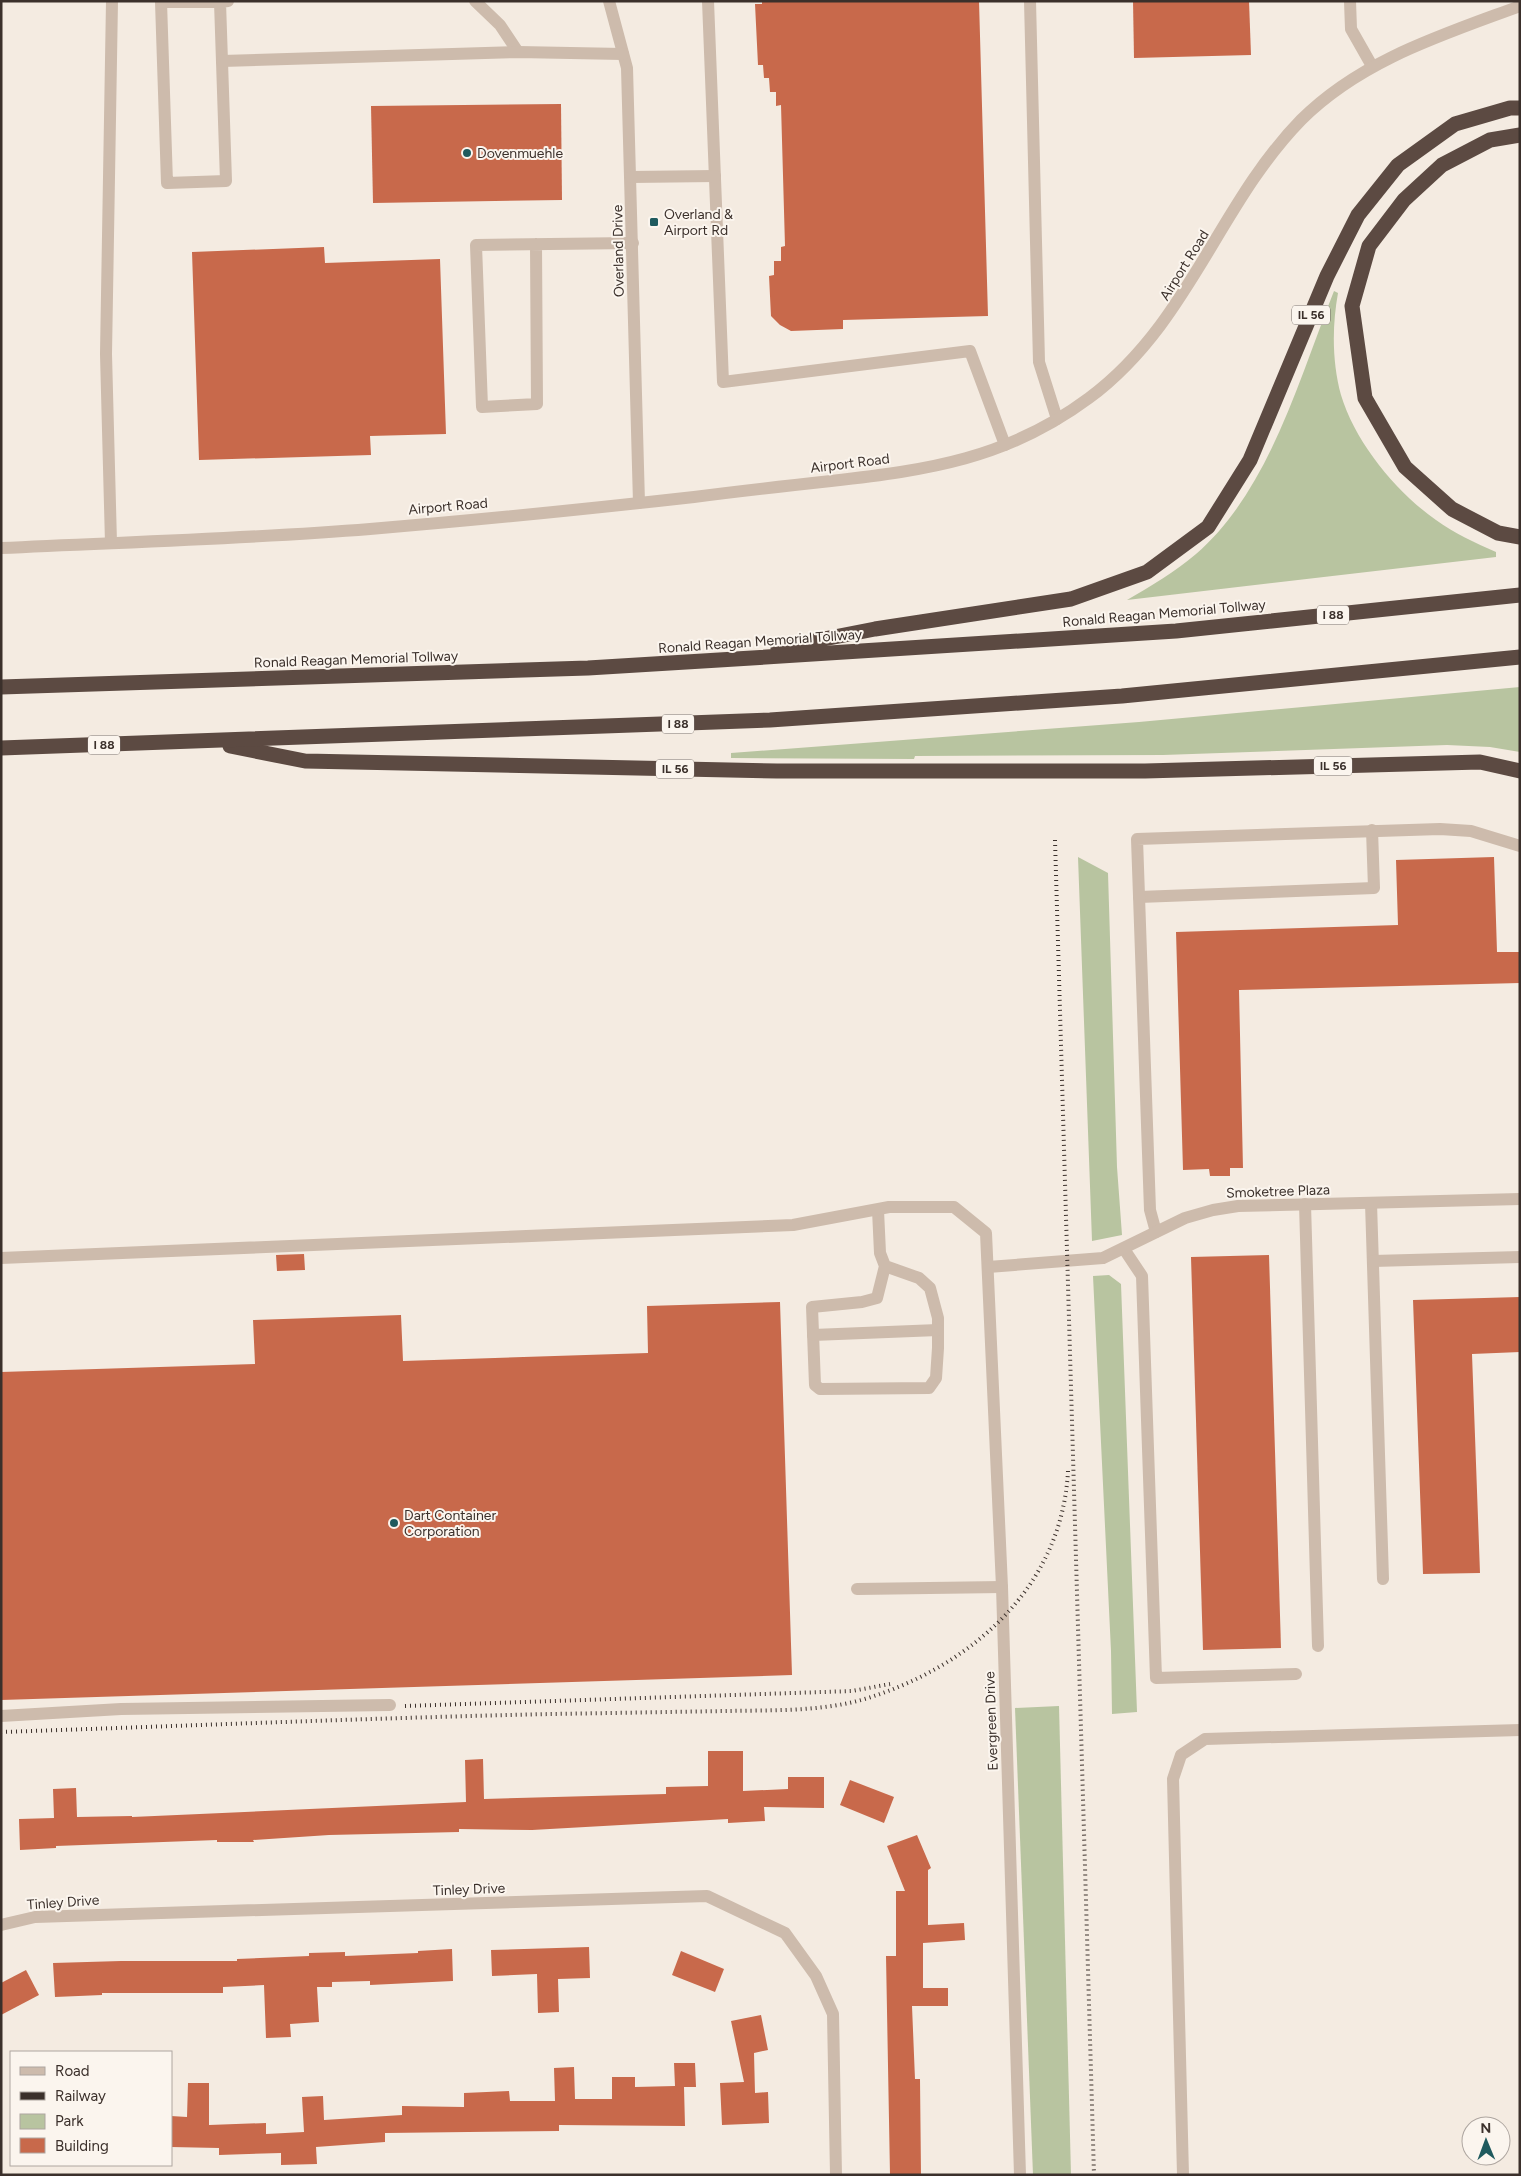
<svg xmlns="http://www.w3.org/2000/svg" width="1521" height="2176" viewBox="0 0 1521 2176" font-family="Figtree,sans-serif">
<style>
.green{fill:#b8c4a0}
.building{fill:#c8694b}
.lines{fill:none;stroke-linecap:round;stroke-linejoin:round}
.minor{stroke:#cdbbac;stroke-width:12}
.highway{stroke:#5c4a42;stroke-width:15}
.rail{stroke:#3b302b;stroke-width:4;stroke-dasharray:1 4;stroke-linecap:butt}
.poi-dot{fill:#1f5a5e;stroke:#fbf5ee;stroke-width:2}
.labels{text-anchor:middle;stroke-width:4;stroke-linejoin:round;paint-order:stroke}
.shield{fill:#fbf5ee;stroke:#756b66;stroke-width:1}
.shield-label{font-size:12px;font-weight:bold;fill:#3b302b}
.poi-label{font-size:14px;fill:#3b302b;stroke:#fbf5ee;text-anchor:start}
.street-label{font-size:14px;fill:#3b302b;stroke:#fbf5ee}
</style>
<rect width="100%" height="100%" fill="#f4ebe1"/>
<g class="green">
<path d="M1334 291 1338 293C1332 326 1332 362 1341 395 1355 442 1396 492 1436 520 1454 533 1475 543 1496 552V557L1127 600C1151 586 1175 572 1196 554 1269 491 1299 379 1334 291Z"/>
<polygon points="1520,687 1520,752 1490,747 1447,745 1163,755 915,756 914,759 731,758 731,753 1139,722"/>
<polygon points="1078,857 1108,873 1117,1167 1122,1235 1092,1241"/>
<polygon points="1109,1275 1121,1284 1137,1712 1112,1714 1111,1651 1093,1276"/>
<polygon points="1059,1706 1071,2175 1033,2175 1015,1708"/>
</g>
<g class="building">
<polygon points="762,1 979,1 988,316 843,320 843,329 791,331 780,325 771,316 769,276 774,275 774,261 781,261 781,247 785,246 781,105 776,106 776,92 770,92 769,78 764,78 763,65 758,65 755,4 762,4"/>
<polygon points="1133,1 1249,1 1251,55 1134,58"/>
<polygon points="561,104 562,200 373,203 371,106"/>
<polygon points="324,247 325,263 440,259 446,434 370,436 371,455 199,460 192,252"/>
<polygon points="1494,857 1497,952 1520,952 1520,983 1239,990 1243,1168 1230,1168 1230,1176 1210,1176 1209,1169 1183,1170 1176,932 1398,925 1396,860"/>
<polygon points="304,1254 305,1270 277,1271 276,1255"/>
<polygon points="1269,1255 1281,1648 1203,1650 1191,1257"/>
<polygon points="1520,1297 1520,1352 1472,1354 1480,1573 1423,1574 1413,1300"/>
<polygon points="780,1302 792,1675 1,1700 1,1372 255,1364 253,1320 401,1315 403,1361 648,1353 647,1306"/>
<polygon points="708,1751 743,1751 743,1791 788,1789 788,1777 824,1777 824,1808 764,1807 765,1821 728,1823 728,1819 532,1830 459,1829 459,1832 329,1835 253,1840 254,1842 217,1842 217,1840 56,1846 56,1848 20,1850 19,1819 54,1818 53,1789 76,1788 77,1817 132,1816 132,1817 466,1802 465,1760 483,1759 484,1799 666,1794 666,1787 708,1786"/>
<polygon points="850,1780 894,1797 884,1823 840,1805"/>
<polygon points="917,1835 931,1868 928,1870 928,1925 964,1923 965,1940 923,1943 923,1988 948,1988 948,2006 912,2006 915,2079 920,2079 921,2175 890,2175 886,1956 896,1956 896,1891 905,1891 887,1846"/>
<polygon points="589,1947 590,1978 558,1979 559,2012 538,2013 537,1974 492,1976 491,1950"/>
<polygon points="452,1949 453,1981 370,1985 370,1981 332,1982 332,1987 317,1987 319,2022 290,2024 291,2037 266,2038 264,1985 223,1987 223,1993 102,1993 102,1995 55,1997 53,1963 121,1961 237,1961 237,1959 309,1956 309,1953 345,1952 345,1956 418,1953 418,1951"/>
<polygon points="681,1951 724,1969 715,1992 672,1975"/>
<polygon points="26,1970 39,1995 1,2015 1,1983"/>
<polygon points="761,2015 768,2050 754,2053 755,2093 768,2092 769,2123 722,2125 720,2083 744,2082 731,2021"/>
<polygon points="674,2063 695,2063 696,2087 684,2087 685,2126 559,2125 559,2131 385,2133 385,2142 316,2147 317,2164 281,2165 281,2153 219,2155 219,2148 171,2147 171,2116 187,2117 188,2083 209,2083 209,2125 266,2123 266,2134 304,2132 302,2097 323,2096 324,2120 402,2115 402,2106 464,2107 464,2093 509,2091 510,2101 555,2101 554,2068 574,2067 575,2099 612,2099 612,2077 635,2077 635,2087 675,2086"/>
</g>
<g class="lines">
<g class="minor">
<polyline points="220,1 220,2 226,181 167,183 161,2 220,2 228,1"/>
<polyline points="475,1 500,25 518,52"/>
<polyline points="609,1 627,68 639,503"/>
<polyline points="708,1 723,382 970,351 1005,445"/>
<polyline points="1030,1 1039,362 1057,419"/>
<polyline points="1350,1 1351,29 1372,66"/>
<polyline points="222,61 518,52 623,54"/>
<polyline points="631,177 715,176"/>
<polyline points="536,244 537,404 482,407 476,245 633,243"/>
<polyline points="111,543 106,354 112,1"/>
<path d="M1 548C124 542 247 539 370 529 478 520 587 509 694 497 740 491 785 486 831 481 928 470 1007 459 1089 398 1189 324 1218 205 1301 120 1361 60 1442 35 1520 6"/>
<polyline points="1139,897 1374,888 1372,830"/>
<polyline points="1371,1203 1383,1579"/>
<polyline points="1305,1204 1318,1646"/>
<polyline points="878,1210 880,1253 885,1266 877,1298 862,1302 812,1307 815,1385 820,1389 929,1388 936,1378 938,1348 938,1318 930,1288 919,1278 885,1266"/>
<polyline points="1156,1232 1150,1210 1137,839 1440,829 1471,831 1520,846"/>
<polyline points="1124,1249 1142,1276 1156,1678 1296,1674"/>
<polyline points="1,1258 793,1225 889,1207 954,1207 986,1233 1002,1587 1020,2175"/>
<polyline points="1373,1261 1520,1257"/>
<polyline points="988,1267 1103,1258 1185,1218 1213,1210 1238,1206 1520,1199"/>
<polyline points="813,1335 938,1330"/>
<polyline points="857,1589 1002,1587"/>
<polyline points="1,1716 121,1709 390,1705"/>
<polyline points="1,1925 35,1917 707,1896 785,1933 816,1976 833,2014 836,2175"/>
<polyline points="1183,2175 1173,1779 1181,1755 1205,1739 1520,1730"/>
</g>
<g class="highway">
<polyline points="1520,135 1490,140 1442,165 1404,200 1369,246 1352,306 1365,398 1405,467 1452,509 1498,533 1520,537"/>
<polyline points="778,648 875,629 1071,599 1147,572 1208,527 1250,460 1327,276 1358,215 1398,165 1455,124 1510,108 1520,108"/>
<polyline points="1,687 588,668 719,660 1176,631 1520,595"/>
<polyline points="230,746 305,761 777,771 1145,771 1480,762 1520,771"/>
<polyline points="1,748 770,720 1122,696 1520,657"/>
</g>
<g class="rail">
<polyline points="1055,840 1094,2175"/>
<polyline points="405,1706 852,1691 890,1684"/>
<path d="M1 1732C185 1726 368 1718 552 1714 610 1713 668 1712 726 1711 772 1710 823 1712 868 1698 973 1665 1062 1586 1068 1471"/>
</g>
</g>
<g class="poi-dot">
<circle cx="467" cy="153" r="5"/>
<rect x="649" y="217" width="10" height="10" rx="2.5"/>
<circle cx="394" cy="1523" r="5"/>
</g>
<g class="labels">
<g class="shield">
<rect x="1292" y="305.5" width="38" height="19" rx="4"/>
<rect x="1317" y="605.5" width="32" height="19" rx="4"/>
<rect x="662" y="714.5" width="32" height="19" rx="4"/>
<rect x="88" y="735.5" width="32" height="19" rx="4"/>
<rect x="1314" y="756.5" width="38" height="19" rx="4"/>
<rect x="656" y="759.5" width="38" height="19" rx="4"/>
</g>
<g class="shield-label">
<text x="1311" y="319">IL 56</text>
<text x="1333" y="619">I 88</text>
<text x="678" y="728">I 88</text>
<text x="104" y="749">I 88</text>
<text x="1333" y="770">IL 56</text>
<text x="675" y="773">IL 56</text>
</g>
<g class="poi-label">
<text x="477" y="158">Dovenmuehle</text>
<text x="664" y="219">Overland &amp;<tspan x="664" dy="16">Airport Rd</tspan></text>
<text x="404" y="1520">Dart Container<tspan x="404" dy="16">Corporation</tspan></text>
</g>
<g class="street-label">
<text transform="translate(618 251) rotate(-91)" y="5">Overland Drive</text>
<text transform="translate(1184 265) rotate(-58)" y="5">Airport Road</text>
<text transform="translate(850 463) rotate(-7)" y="5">Airport Road</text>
<text transform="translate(448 506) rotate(-5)" y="5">Airport Road</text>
<text transform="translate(1164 613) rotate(-5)" y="5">Ronald Reagan Memorial Tollway</text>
<text transform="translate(760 641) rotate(-4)" y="5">Ronald Reagan Memorial Tollway</text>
<text transform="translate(356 659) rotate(-2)" y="5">Ronald Reagan Memorial Tollway</text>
<text transform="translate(1278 1191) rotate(-2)" y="5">Smoketree Plaza</text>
<text transform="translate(991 1721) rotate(-92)" y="5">Evergreen Drive</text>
<text transform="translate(469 1889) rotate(-2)" y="5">Tinley Drive</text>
<text transform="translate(63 1902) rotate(-4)" y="5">Tinley Drive</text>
</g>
</g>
<rect width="1521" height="2176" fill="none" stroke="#3b302b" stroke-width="5"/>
<rect x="10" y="2051" width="162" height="115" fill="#fbf5ee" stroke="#aea6a0"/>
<rect x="20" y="2067" width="25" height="8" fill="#cdbbac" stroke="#aea6a0"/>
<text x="55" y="2076" font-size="15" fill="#3b302b">Road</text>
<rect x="20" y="2092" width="25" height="8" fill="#3b302b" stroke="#aea6a0"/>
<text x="55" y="2101" font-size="15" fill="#3b302b">Railway</text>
<rect x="20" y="2114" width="25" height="15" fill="#b8c4a0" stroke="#aea6a0"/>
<text x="55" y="2126" font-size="15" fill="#3b302b">Park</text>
<rect x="20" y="2138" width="25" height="15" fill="#c8694b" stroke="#aea6a0"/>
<text x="55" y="2151" font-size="15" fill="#3b302b">Building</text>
<g transform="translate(1486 2141) rotate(359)"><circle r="24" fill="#fbf5ee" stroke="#aea6a0"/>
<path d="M0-4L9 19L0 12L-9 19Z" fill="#1f5a5e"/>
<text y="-8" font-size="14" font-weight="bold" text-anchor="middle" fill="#3b302b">N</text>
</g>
</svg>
